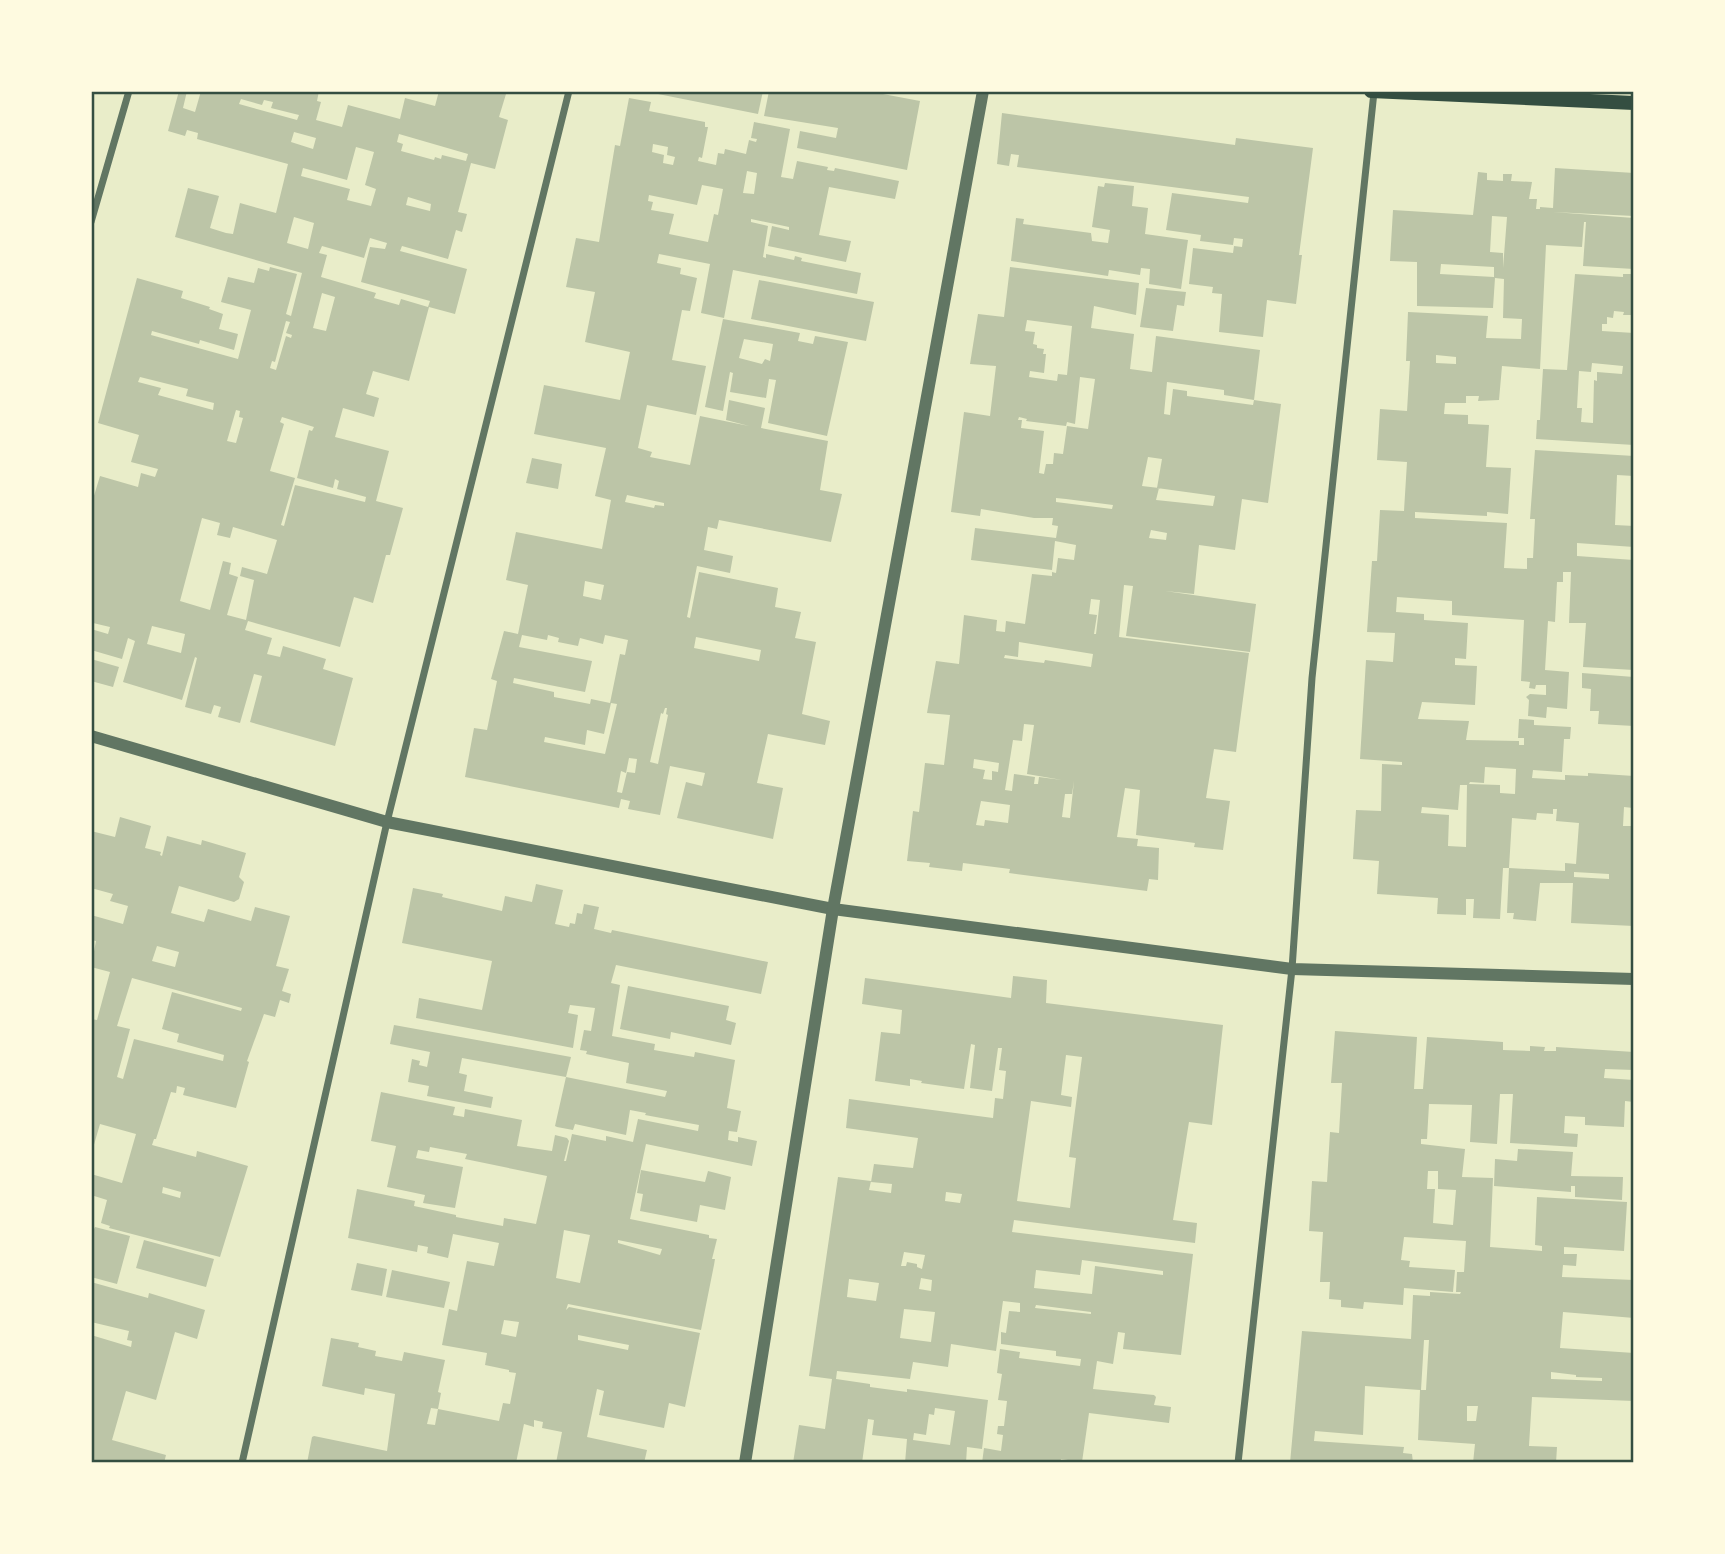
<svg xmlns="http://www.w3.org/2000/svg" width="1725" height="1554" viewBox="0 0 1725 1554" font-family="'Work Sans',sans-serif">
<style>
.building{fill:#bcc5a7;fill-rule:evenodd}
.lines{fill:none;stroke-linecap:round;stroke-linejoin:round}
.minor{stroke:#617663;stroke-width:7}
.tertiary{stroke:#617663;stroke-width:12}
.secondary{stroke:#344e41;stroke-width:14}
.neatline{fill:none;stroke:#344e41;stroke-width:2.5}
</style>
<rect width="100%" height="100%" fill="#e9edc9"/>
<g class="building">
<path d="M179 91H187L183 108 195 112 201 91H319L317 101 321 102 316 120 342 127 348 105 400 119 405 98 435 106 439 91H496L506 94 499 117 508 120 495 169 471 163 458 212 467 214 462 232 456 230 448 259 402 246 400 251 467 269 455 314 429 307 409 381 373 371 366 394 379 398 374 417 343 408 335 437 389 451 376 501 403 508 390 555H386L373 603 354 597 340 647 248 621 245 630 272 638 267 654 280 657 283 646 326 659 323 669 353 678 335 746 250 722 262 676 254 674 240 723 218 717 221 707 214 705 211 714 185 707 197 658 195 657 182 700 123 682 135 641 128 638 122 659 91 650V629L108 634 110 627 93 623 91 628V498L93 499 100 476 138 487 141 473 155 477 158 469 131 462 139 435 98 423 137 278 183 291 181 298 210 307 209 309 223 314 219 329 238 334 234 350 200 340 199 344 152 331 151 335 238 359 251 310 221 302 228 277 254 283 258 268 269 271 270 267 297 274 286 314 291 316 302 273 175 237 188 188 219 196 210 228 226 233 233 234 240 203 276 213 288 164 197 139 198 133 187 130 185 136 168 131ZM241 99 262 105 264 100 273 102 271 108 299 115 297 120 239 104ZM294 132 316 138 313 149 291 142ZM399 134 468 154 466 161 442 155 441 159 435 157 434 160 401 151 403 144 397 142ZM356 147 374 152 365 185 376 189 371 206 347 200 350 189 301 176 303 168 347 180ZM408 197 431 204 430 211 406 205ZM294 217 314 223 308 249 287 243ZM370 238 387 243 385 249 370 247 361 282 430 301 428 307 401 299 399 305 374 298 376 293 321 277 327 255 319 253 322 246 364 258ZM322 293 335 297 326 331 313 328ZM286 321 290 322 286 333 292 335 291 338 286 336 276 370 270 368 272 361 275 362ZM140 377 188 389 186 396 214 403 213 410 158 395 161 388 138 382ZM236 410 240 411 239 417 243 418 236 443 227 441ZM282 417 314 427 312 431 309 430 297 478 333 488 335 479 339 481 337 489 366 497 365 502 295 485 284 526 281 525 295 478 270 471 284 424 280 422ZM202 518 220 523 217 535 230 538 233 527 277 540 267 574 242 567 240 576 254 580 246 620 227 615 238 577 229 574 231 563 223 561 210 610 180 601ZM152 626 185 634 181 653 147 644Z"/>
<polygon points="643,91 763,91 758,114"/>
<polygon points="769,91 867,91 920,101 907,170 797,148 800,131 836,138 838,128 764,116"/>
<path d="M629 98 651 102 649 111 705 122V127H708L702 158 699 157 698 161 716 165 718 153 724 154 725 149 746 154 749 140 756 142 757 139 751 138 754 122 790 129 781 177 793 179 797 161 828 167 827 170 834 171 835 168 899 181 895 199 829 187 819 235 851 241 846 262 768 246 772 226 789 230V227L751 219V222L768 226 763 257 766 258V254L794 260 795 256 802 258 801 261 861 273 857 294 733 270 724 318 701 313 710 264 659 254 657 263 681 268 680 274 697 278 690 311 682 310 672 360 706 366 696 415 647 405 638 448 652 452 650 457 690 465 700 416 749 426 726 420 729 400 765 408 761 428 828 441 820 490 842 494 831 542 719 520 717 529 708 527 704 550 733 556 730 573 697 566 687 617 690 618 699 572 778 588 775 607 801 612 795 638 816 642 802 714 830 721 825 745 768 734 757 783 783 788 773 839 677 818 686 782 702 786 705 773 670 766 660 815 628 809 630 801 621 799 619 808 465 777 474 728 487 730 497 681 491 679 504 631 518 634 528 585 506 580 516 532 602 549 611 500 595 496 606 448 534 434 544 385 620 400 630 352 585 342 595 292 566 287 576 238 599 242 615 145 620 146ZM653 144 668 147 667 155 675 157 673 165 663 163 664 155 652 152ZM747 171 757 173 754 194 743 193ZM702 185 723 189 718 215 714 214 708 242 669 234 674 214 651 210 653 202 648 201 649 195 697 205ZM627 495 664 503V506L655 505 654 508 625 502ZM585 581 604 585 601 600 583 596ZM522 635 547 640 548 635 559 638 558 642 578 646 580 638 603 644 605 635 628 640 625 655 620 654 610 703 591 699 590 704 554 697V692L513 683 514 678 585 692 592 661 519 647ZM696 637 761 650 759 661 694 648ZM611 703 617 704 605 754 544 742 545 737 585 745 587 730 604 734ZM665 708H667L666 714 668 715 658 764 650 762 661 713 663 714ZM629 758 637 759 635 773 627 772 622 793 617 792 621 771 626 773Z"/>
<polygon points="1002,113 1235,145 1236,138 1313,148 1299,255 1302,255 1296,304 1267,300 1263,337 1219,332 1222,294 1212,293 1213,287 1189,284 1193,248 1233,253 1234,246 1242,247 1243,239 1234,238 1233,245 1200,241 1201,235 1166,230 1172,193 1248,203 1249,197 1017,167 1019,155 1011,154 1009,166 997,164"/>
<path d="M1555 168 1634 173V216L1553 212 1634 218V269L1583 266 1586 222H1584L1582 247 1546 245 1540 369 1502 366 1499 400 1478 401 1479 396H1466V403H1445L1444 414 1468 415V424L1489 425 1486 467 1511 468 1508 514 1487 512V516L1415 512V518L1507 523 1504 568 1527 569V558H1533L1535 519H1530L1535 450 1634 456V476L1617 475 1615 525 1634 526V547L1577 543V556L1634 560V670L1583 667 1586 623H1569L1571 572H1563V582H1557L1555 622 1548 621 1545 670 1569 672 1567 709 1547 707 1546 718 1528 716 1529 700 1526 697 1530 694 1546 695V685H1536L1535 689 1529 688 1530 682 1521 681 1524 620 1452 615V601L1397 597 1396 612 1424 614V620L1468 623 1466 659 1455 658V665L1477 666 1475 705 1422 702 1418 719 1469 721 1466 740 1519 741V745H1524V738H1518L1519 719 1534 720V725L1571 727 1570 739H1564L1562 772 1533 770 1532 778 1565 780V775L1588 776V773L1634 776 1633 808 1624 807 1623 826H1634V926L1571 923 1573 883H1540L1536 921 1513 919 1514 913H1507L1509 868 1565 871V863L1576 864 1579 823 1556 821 1557 809H1553V814L1537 813 1536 820 1512 818 1509 868H1503L1500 919 1473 918 1474 899H1466V915L1437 914 1438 898 1377 894 1379 861 1353 859 1356 810 1381 811 1382 764 1402 765V762L1360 759 1366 660 1393 662 1395 633 1367 632 1372 561H1377L1380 510 1404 511 1407 462 1377 460 1380 409 1407 411 1410 361H1406L1408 312 1488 316 1486 338 1521 339 1522 319 1503 318 1504 279 1495 278 1493 308 1417 306V262L1390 261 1393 210 1473 215 1478 172 1487 173V180L1503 181V174H1512L1511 181 1532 182 1529 199H1537L1536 209H1540V207L1553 208ZM1492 216 1507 217 1503 268V253L1490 252ZM1441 264 1494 267V277L1440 274ZM1436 355 1456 357V364L1436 363ZM1485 767 1516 769 1515 794 1500 793V785L1469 784 1470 782 1484 783ZM1460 785H1467L1466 847 1448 846 1449 815 1421 813 1422 807 1458 810ZM1574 872 1609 874V879L1574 877Z"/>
<polygon points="1105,183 1134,186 1132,206 1148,208 1145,234 1188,240 1181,289 1149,284 1150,269 1141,268 1140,275 1109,270 1108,276 1011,261 1016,218 1024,219 1023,224 1091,233 1092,241 1108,243 1110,230 1092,227 1098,186 1104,187"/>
<path d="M1010 267 1139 283 1136 315 1094 306 1091 328 1134 334 1130 369 1152 372 1156 336 1260 350 1254 400 1281 404 1268 503 1242 499 1235 550 1199 545 1194 594 1165 591 1256 604 1250 652 1126 636 1133 586 1124 585 1119 637 1249 653 1236 752 1214 749 1206 798 1230 801 1223 850 1194 847 1195 843 1136 835 1140 790 1125 788 1117 837 1138 839 1137 846 1159 848 1158 880 1149 879 1147 891 1009 873 1010 869 963 863 962 871 929 867 930 863 907 861 913 811 919 812 925 763 944 765 950 715 927 713 936 661 959 664 964 615 997 620 996 631 1005 632 1006 621 1025 624 1032 574 1052 576V572L1056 573 1058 558 1074 560 1076 545 1055 541 1052 570 971 560 975 528 1056 538 1058 526 1052 525 1053 518H1034L981 509 980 516 951 512 964 412 990 416 996 366 970 364 978 314 1004 317ZM1027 320 1072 326 1067 375 1058 374 1057 381 1029 377 1030 371 1044 373 1046 354H1043L1044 349 1037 348V345L1033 344 1035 332 1025 331ZM1080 377 1095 379 1088 429 1067 426 1063 454 1054 453 1053 464H1046L1044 474 1039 473 1044 431 1021 428 1022 420H1018L1019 417 1027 419 1026 421 1066 426 1067 422 1075 424ZM1167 382 1224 390V395L1254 400 1253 405 1187 396V391L1173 389 1170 415 1164 414ZM1148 457 1162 459 1157 488 1215 496 1213 506 1156 500 1159 488 1142 486ZM1056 498 1066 499 1113 505 1112 509 1056 502ZM1151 530 1167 533 1166 540 1149 538ZM1091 599 1100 600 1096 634H1094L1097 615 1089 614ZM1019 642 1093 654 1091 667 1045 660 1044 663 1004 658 1005 655 1018 657ZM1024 724 1034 725 1027 774 1062 780 1039 777 1038 784H1034L1035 777 1014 774 1012 791 1005 790 1013 740 1022 741ZM974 759 999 763 998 772 992 771V780L983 779 985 770 973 768ZM1074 781 1070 818 1062 817 1065 794H1072ZM981 801 1010 805 1008 823 985 820 984 826 976 825Z"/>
<path d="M1575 274 1623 277V274H1634V315H1623L1624 312 1614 311 1613 318 1607 317V324H1602V331L1634 333V445L1536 439 1537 420H1540L1543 369 1567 370ZM1592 363 1623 366 1622 374 1597 372V381L1594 380 1593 423 1581 422 1582 408H1577L1579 371 1591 372Z"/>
<polygon points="759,280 874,302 866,341 751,319"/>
<polygon points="1146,288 1186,292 1184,306 1177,305 1173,331 1140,327"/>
<path d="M723 319 800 333 798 341 813 344 815 336 848 342 827 436 768 423 776 380 769 379 766 398 730 392 733 373 730 372 723 411 705 407ZM744 339 773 344 770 361 765 359 762 364 739 358Z"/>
<polygon points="532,458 562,464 558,489 526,483"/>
<polygon points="91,659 119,667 113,687 91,681"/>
<polygon points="1582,673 1634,677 1634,726 1598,724 1599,711 1590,711 1591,689 1582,688"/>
<path d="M120 817 151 826 145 848 161 852 160 855 162 856 167 836 201 845 202 840 246 853 239 877 244 882 239 899 234 902 179 886 171 913 204 922 208 909 251 921 255 907 290 916 276 966 289 969 282 991 291 994 289 1003 280 1000 275 1017 264 1014 247 1061 249 1062 236 1108 183 1095 185 1088 177 1086 176 1093 171 1092 156 1139H154L152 1145 196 1157 197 1151 248 1166 220 1257 109 1228 110 1226 101 1223 107 1200 91 1195V1174L122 1183 136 1134 100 1124 91 1155V1019L97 1020 110 972 91 967 96 941 91 940V915L123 924 128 906 110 901 113 894 91 888V831L115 837ZM157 946 179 952 175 967 152 961ZM132 978 242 1008 241 1011 172 992 162 1029 179 1034 177 1042 224 1055 223 1061 134 1039 123 1079 117 1077 130 1029 117 1026ZM163 1187 181 1192 180 1198 162 1193Z"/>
<path d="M536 884 563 890 555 924 569 927 570 923 575 924 577 913 582 914 584 904 599 907 594 929 611 933 612 930 768 962 761 994 616 965 611 983 620 985 612 1036 655 1044 654 1050 694 1057 695 1052 735 1060 727 1108 741 1111 737 1132 729 1131 728 1140 738 1142V1137L757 1141 752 1166 646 1144 630 1219 709 1235V1238L717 1239 712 1259H715L714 1265 701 1330 568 1304 566 1310 569 1307 700 1333 685 1407 669 1403 664 1428 599 1415 604 1391 597 1389 587 1437 647 1450 644 1463H556L562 1432 542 1428 543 1422 534 1420V1427L524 1424 516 1463H307L312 1437 314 1436 387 1451 395 1394 365 1388 364 1395 322 1386 331 1338 359 1343 358 1347 376 1351 375 1356 402 1361 404 1352 445 1360 438 1392 441 1393 438 1409 499 1421 503 1403 510 1404 516 1373 509 1372V1370L485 1365 487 1353 442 1345 449 1309 457 1311 467 1261 494 1266 499 1243 453 1234 448 1258 427 1253 428 1247 418 1245 417 1252 348 1238 357 1189 415 1201 414 1206 456 1215V1217L503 1226 504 1218 536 1224 547 1176 465 1159 467 1154 430 1147 429 1152 418 1150 416 1158 463 1167 455 1208 423 1203 425 1195 387 1187 396 1146 371 1141 381 1092 455 1107 453 1115 464 1117 465 1109 522 1120 517 1146 552 1151 555 1135 567 1138 569 1141 564 1161H566L572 1134 606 1141V1136L633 1142 638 1119 698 1131 699 1125 645 1115 646 1113 630 1110 626 1135 575 1124 573 1130 557 1127 555 1126 566 1077 462 1058 459 1073 467 1075 464 1091 493 1097 491 1108 427 1096 429 1086 408 1082 412 1059 420 1061 419 1065 427 1067 430 1052 390 1044 394 1025 571 1057 566 1077 665 1097 667 1091 626 1083 629 1063 586 1054 587 1051 580 1050 584 1030 591 1031 595 1008 570 1005 568 1013 578 1015 573 1048 416 1018 419 998 482 1010 492 961 402 943 413 888 443 894 442 897 502 911 505 896 532 902ZM564 1230 590 1235 580 1283 556 1278ZM618 1240 662 1249 660 1255 618 1243ZM504 1320 519 1322 516 1337 501 1334ZM578 1335 629 1345 628 1350 578 1340ZM431 1408 438 1409 435 1425 427 1424Z"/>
<path d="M1013 976 1047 980 1046 1003 1223 1025 1212 1125 1189 1122 1173 1220 1197 1223 1195 1243 1014 1220 1012 1232 1193 1254 1181 1355 1123 1349 1125 1333 1118 1332 1113 1364 1097 1361 1093 1389 1154 1395 1156 1397 1154 1405 1171 1407 1169 1423 1089 1413 1082 1462 1061 1459 1060 1463H982L984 1448 1001 1451 1003 1435 997 1434 998 1426H1004L1007 1401 998 1400 1002 1374 997 1373 1000 1349 1020 1352 1019 1358 1080 1366 1081 1359 1056 1356V1351L1001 1344V1332L1006 1333 1009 1311 1020 1312V1303L1003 1301 996 1351 951 1344 948 1367 913 1362 910 1379 837 1371 836 1379 870 1384V1387L907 1392V1389L988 1400 982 1449 967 1447 966 1463H905L907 1439 872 1435 874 1420 868 1419 862 1463H793L799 1425 825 1429 832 1379 809 1376 838 1177 871 1181 869 1190 891 1193 892 1184 871 1182 874 1164 913 1168 918 1138 846 1128 849 1099 993 1118 995 1098 1003 1099 1006 1071 999 1070 1002 1048H998L992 1091 970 1088 975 1045 971 1044 964 1089 921 1083 922 1081 910 1079V1086L875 1081 881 1032 900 1034 902 1010 862 1004 865 978 1011 998ZM1066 1055 1082 1057 1069 1157 1076 1158 1070 1208 1017 1201 1031 1101 1071 1107 1072 1097 1061 1095ZM946 1192 962 1194 960 1203 945 1201ZM904 1252 925 1255 922 1269 917 1267V1264L907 1262 906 1266H901ZM1082 1260 1163 1271V1275L1095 1266 1092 1294 1034 1288 1036 1270 1080 1275ZM921 1278 932 1280 931 1291 919 1289ZM849 1279 879 1283 876 1301 847 1297ZM1036 1305 1091 1312V1314L1035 1308ZM904 1309 935 1312 931 1342 900 1338ZM935 1408 955 1411 950 1445 913 1440 914 1433 926 1435 929 1414 934 1415Z"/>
<polygon points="628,986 729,1006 726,1020 736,1023 731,1045 671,1032 670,1039 620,1029"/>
<path d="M1335 1031 1417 1037 1414 1089H1423L1427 1037 1503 1042V1050L1530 1051V1046L1545 1047 1544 1051H1556V1047L1634 1052V1070L1605 1069 1604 1078 1634 1080V1102L1625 1101 1624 1127 1585 1125V1117L1565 1116 1564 1133 1578 1134 1577 1147 1510 1143 1513 1094H1500L1497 1144 1470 1142 1472 1105 1429 1104 1427 1139H1421V1144L1465 1149 1462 1177 1493 1178 1490 1247 1542 1251V1246L1535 1245 1537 1197 1627 1202 1624 1251 1564 1247V1254H1577L1576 1266 1563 1265 1562 1277 1634 1280V1318L1563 1312 1560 1348 1634 1353V1401L1532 1397 1529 1446 1557 1447 1556 1463H1473L1475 1444 1418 1440 1420 1390 1365 1386 1363 1435 1315 1431 1314 1441 1404 1447 1403 1453 1412 1454 1413 1463H1290L1302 1331 1411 1339 1413 1295 1430 1296V1292L1460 1294 1461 1292H1456L1457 1272H1464L1466 1241 1404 1237 1401 1260 1410 1261 1409 1267 1455 1270 1453 1292 1404 1288 1403 1305 1364 1302 1363 1309 1341 1307V1300L1329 1299 1330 1282H1320L1323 1232 1309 1231 1312 1181 1327 1182 1330 1132 1339 1133 1342 1083H1331ZM1428 1171H1438V1189L1456 1190 1453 1225 1433 1223 1435 1189H1427ZM1424 1340H1429L1426 1390H1421ZM1551 1372 1576 1375V1377L1602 1378V1381L1551 1379ZM1467 1406H1478L1476 1421H1467Z"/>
<polygon points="1518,1149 1573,1152 1571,1176 1623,1177 1622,1200 1575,1197 1575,1186 1571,1186 1571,1192 1494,1186 1495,1159 1517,1161"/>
<polygon points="641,1170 705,1182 708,1171 731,1177 725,1210 700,1205 697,1222 640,1211 643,1194 637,1193"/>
<polygon points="95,1227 130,1236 117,1284 91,1277 91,1231 93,1231"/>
<polygon points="144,1240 214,1259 206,1287 136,1268"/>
<polygon points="357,1263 387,1269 382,1296 351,1290"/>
<polygon points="392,1270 450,1282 444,1308 386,1297"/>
<polygon points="91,1282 148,1298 149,1293 205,1310 197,1339 175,1332 156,1400 126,1391 112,1440 166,1455 164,1463 91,1463 91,1335 131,1347 132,1341 127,1340 129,1331 91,1322"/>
</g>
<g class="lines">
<g class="minor">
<polyline points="91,222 129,91"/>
<polyline points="242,1463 387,822 569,91"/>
<polyline points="1238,1463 1292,969 1312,678 1374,92"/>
</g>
<g class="tertiary">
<polyline points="91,736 387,822 833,909 1292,969 1634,979"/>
<polyline points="745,1463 833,909 983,91"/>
</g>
<polyline class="secondary" points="1371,91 1634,103"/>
</g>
<rect width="1725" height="1554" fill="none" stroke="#fefae0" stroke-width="186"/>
<rect x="93" y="93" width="1539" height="1368" class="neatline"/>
</svg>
